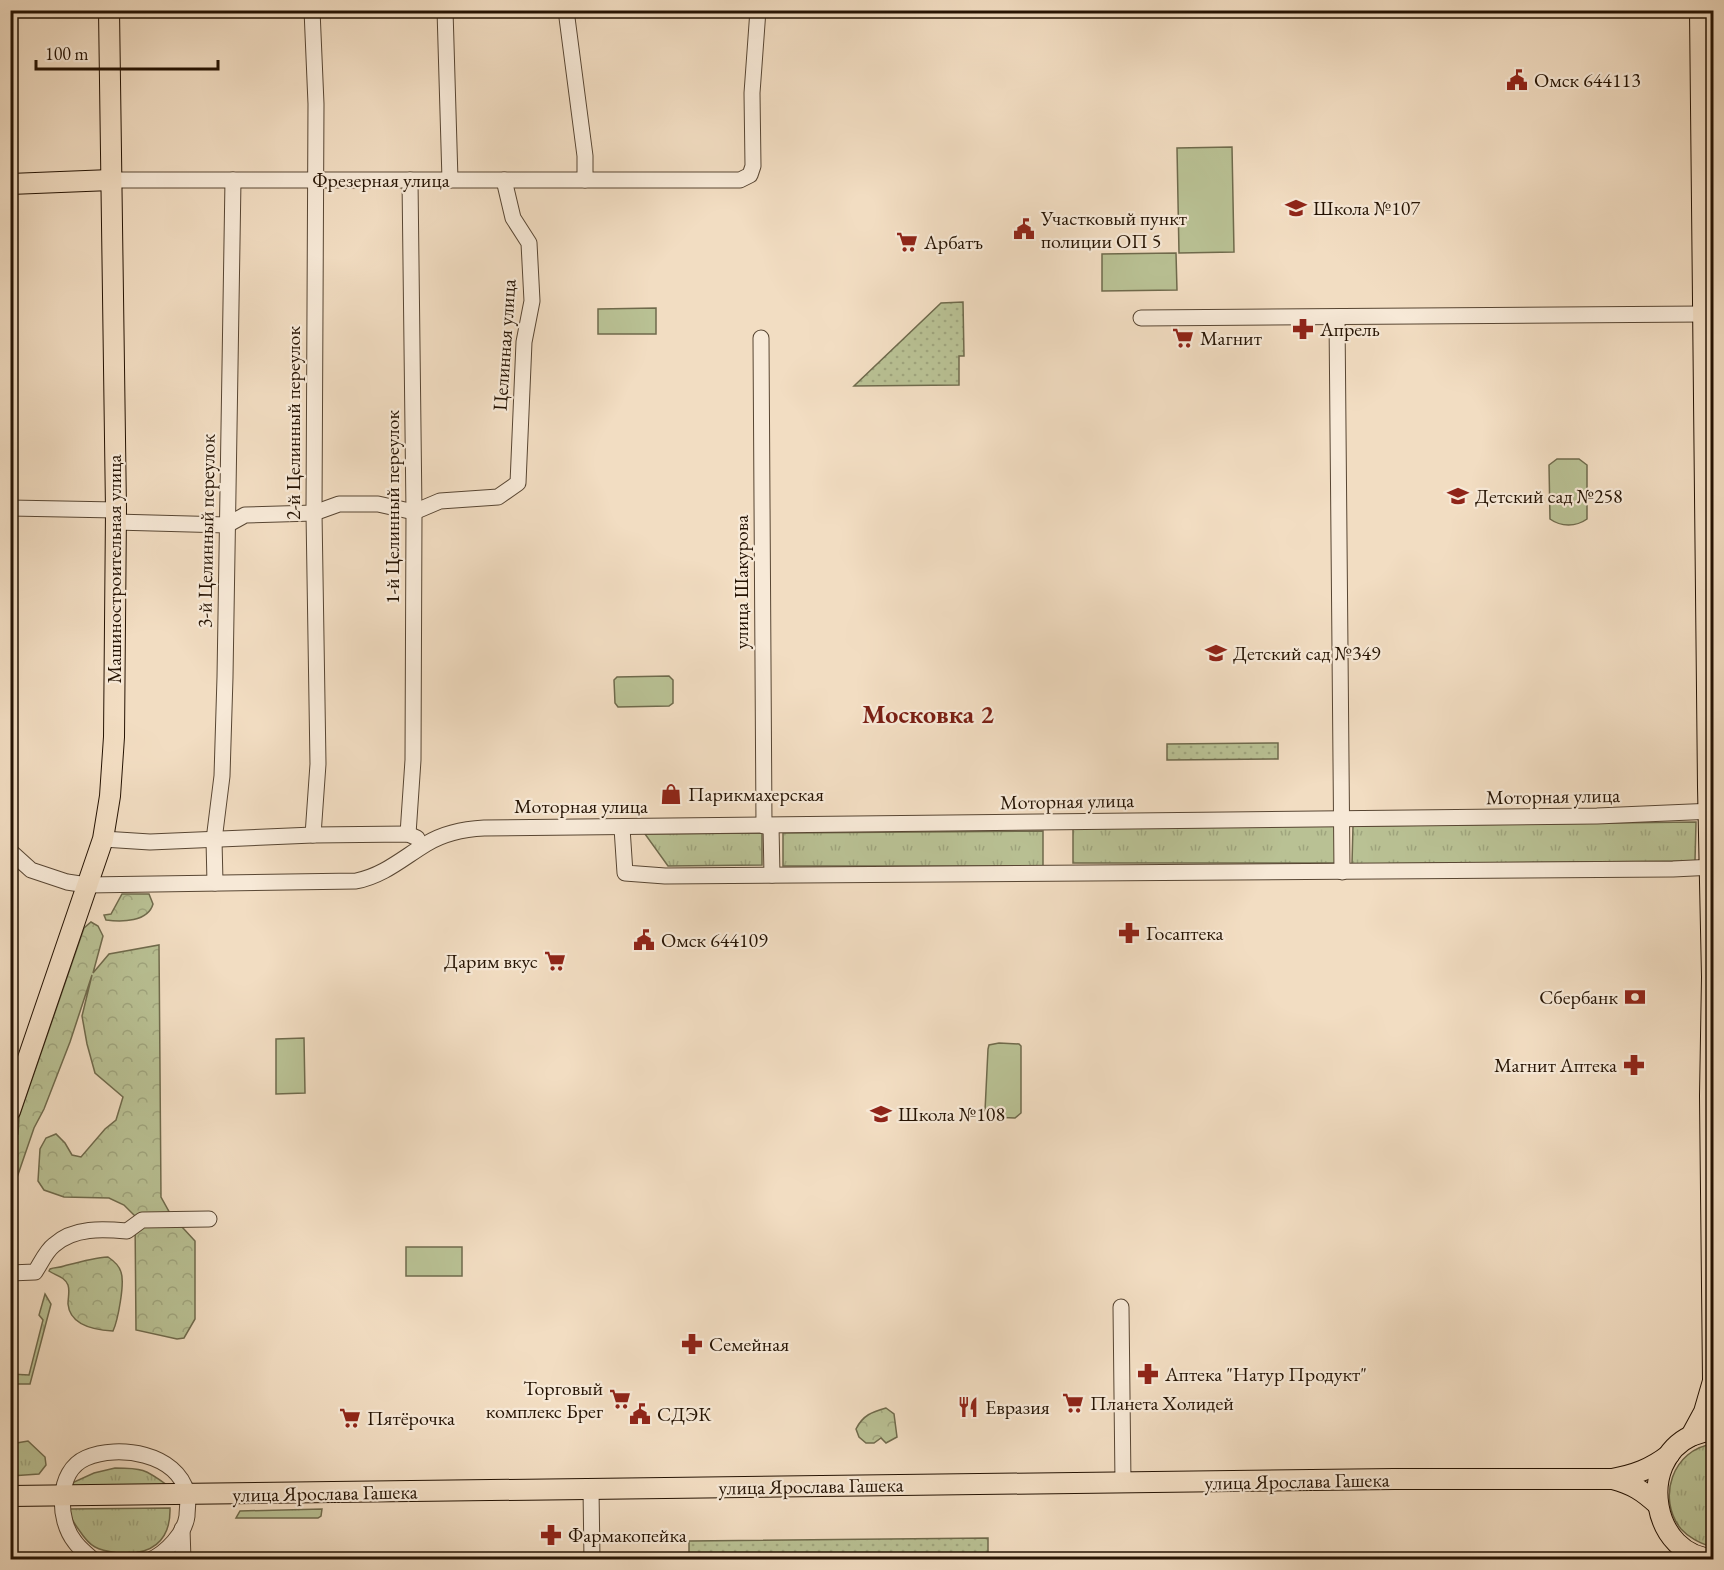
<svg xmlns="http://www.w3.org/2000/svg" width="1724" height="1570" viewBox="0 0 1724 1570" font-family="'EB Garamond',serif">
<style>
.grass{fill:url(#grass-tufts);stroke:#6f6a4c;stroke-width:1.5}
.forest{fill:url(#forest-crowns);stroke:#6f6a4c;stroke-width:1.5}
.park{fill:url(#park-dots);stroke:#6f6a4c;stroke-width:1.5}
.pitch{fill:#b9c194;stroke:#6f6a4c;stroke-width:1.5}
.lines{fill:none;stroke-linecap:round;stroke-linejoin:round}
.minor-casing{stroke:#584633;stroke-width:17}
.major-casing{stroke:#251303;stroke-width:22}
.minor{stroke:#f7e9d7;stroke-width:15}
.major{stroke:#f2ddc2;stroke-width:20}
.labels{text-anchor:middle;stroke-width:4.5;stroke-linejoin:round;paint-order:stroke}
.poi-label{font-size:20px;fill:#251303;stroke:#f7e9d7;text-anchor:start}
.street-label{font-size:20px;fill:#251303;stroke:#f7e9d7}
.district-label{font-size:26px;font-weight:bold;fill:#7a1f14;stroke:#f7e9d7}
</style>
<defs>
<pattern id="grass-tufts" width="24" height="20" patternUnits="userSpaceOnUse" patternTransform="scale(1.5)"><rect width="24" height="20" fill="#b9c194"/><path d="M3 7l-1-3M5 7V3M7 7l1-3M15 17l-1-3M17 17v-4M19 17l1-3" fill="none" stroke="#9fa57e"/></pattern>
<pattern id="forest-crowns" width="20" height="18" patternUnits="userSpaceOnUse" patternTransform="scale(1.5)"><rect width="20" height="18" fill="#b9c194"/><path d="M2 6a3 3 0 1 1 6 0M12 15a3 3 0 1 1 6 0" fill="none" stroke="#9fa57e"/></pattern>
<pattern id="park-dots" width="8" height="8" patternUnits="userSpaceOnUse" patternTransform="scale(1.5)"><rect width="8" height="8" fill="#b9c194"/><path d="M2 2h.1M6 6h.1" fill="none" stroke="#9fa57e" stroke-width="1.8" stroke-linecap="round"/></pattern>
</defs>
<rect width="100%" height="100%" fill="#f2ddc2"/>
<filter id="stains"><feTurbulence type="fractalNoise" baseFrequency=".00333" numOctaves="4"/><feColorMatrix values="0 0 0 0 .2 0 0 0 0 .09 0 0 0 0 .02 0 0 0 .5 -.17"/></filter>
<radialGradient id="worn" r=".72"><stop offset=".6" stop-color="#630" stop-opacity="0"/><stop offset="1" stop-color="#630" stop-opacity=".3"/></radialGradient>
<g class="grass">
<polygon points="1696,822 1695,861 1352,864 1353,826"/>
<polygon points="1338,823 1338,863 1073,863 1073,825"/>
<polygon points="1043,831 1043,866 783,866 783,833"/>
<polygon points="762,833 762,865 668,866 645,834"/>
<polygon points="45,1294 51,1304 30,1384 11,1384 11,1374 29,1375 43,1320 39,1315"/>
<polygon points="28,1441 45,1457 46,1465 39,1474 11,1476 11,1444"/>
<path d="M1713 1444 1714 1547 1713 1548C1701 1543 1690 1539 1681 1529 1656 1498 1673 1449 1713 1444Z"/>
<path d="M115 1468C142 1468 145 1469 167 1485L72 1486 74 1482 94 1473Z"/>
<path d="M170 1508C171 1542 150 1556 118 1553 111 1552 102 1551 95 1547 89 1544 83 1536 79 1530 74 1523 70 1518 70 1509Z"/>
<polygon points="322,1509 321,1516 318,1518 236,1518 240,1511"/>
</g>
<g class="forest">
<path d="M122 894H149L153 904C148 922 122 922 106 920L104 915 111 914Z"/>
<polygon points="91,922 98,926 103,936 93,973 109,954 159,945 161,1197 171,1215 195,1241 195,1319 184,1338 177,1339 136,1330 135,1216 124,1205 109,1198 64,1197 44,1190 38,1181 40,1149 46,1138 56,1134 65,1143 72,1155 81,1157 105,1129 116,1120 123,1097 95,1073 87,1044 82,1016 92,975 70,1042 44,1109 34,1128 11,1195 11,1144 18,1134 19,1117 84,928"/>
<path d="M108 1257C114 1261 119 1265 121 1272 125 1283 118 1320 113 1331 95 1330 70 1326 68 1304 68 1297 70 1291 68 1285 64 1276 56 1276 49 1271L50 1269C55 1267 59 1268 64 1266 79 1262 93 1258 108 1257Z"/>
<path d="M886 1408 894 1414 897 1437 886 1443 881 1438 874 1443H866L859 1437 856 1429C863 1415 872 1412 886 1408Z"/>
</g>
<g class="park">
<polygon points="963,302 964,356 959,356 959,385 854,386 941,303"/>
<polygon points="1278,743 1278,759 1167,760 1167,744"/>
<polygon points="988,1538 988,1559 689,1559 689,1541"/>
</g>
<g class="pitch">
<polygon points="1232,147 1234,252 1179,253 1177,148"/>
<polygon points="1176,253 1177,290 1102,291 1102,254"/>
<polygon points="656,308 656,334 598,334 598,309"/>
<path d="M1557 459H1579L1587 465V519C1576 527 1561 527 1550 519L1549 465Z"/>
<polygon points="669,676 673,680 673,703 669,706 618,707 615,703 614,680 617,677"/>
<polygon points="304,1038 305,1093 276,1094 276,1039"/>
<polygon points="999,1043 1019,1044 1021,1046 1021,1113 1015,1118 990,1117 985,1111 988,1049 989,1045"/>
<rect x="406" y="1247" width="56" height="29"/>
</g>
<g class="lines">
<defs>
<g id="minor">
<polyline points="312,10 316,104 314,513 318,764 313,835"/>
<polyline points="445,10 450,180"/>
<polyline points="566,10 585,156 585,180"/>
<polyline points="111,180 740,180 750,175 753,166 752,93 758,10"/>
<polyline points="1337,317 1342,872"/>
<polyline points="1141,318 1703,314"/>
<polyline points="761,338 764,826"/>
<polyline points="10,508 116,510"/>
<polyline points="115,522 227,525 245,515 314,513 339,504 378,504 414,512 440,501 498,497 518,483 524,342 532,301 529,243 513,218 504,180"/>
<polyline points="771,826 772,875"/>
<polyline points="622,828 625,873 665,876 1673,869 1714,867"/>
<polyline points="408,834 413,760 414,512 410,180"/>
<polyline points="103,839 150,842 313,835 408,834 417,838"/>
<path d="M10 851 31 870 67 882 87 885 356 881C383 876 403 858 426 844 444 833 463 829 484 828L1597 816 1714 811"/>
<polyline points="215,883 214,840 222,776 225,677 233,180"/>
<path d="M10 1273 35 1272C41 1263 46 1251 54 1245 74 1227 103 1229 127 1231L142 1220 209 1219"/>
<polyline points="1121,1307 1123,1483"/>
<polyline points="591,1489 592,1560"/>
<polyline points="182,1529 183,1560"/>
<path d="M95 1560 91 1558C86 1553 79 1548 75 1542 57 1520 56 1471 86 1458 118 1444 177 1453 187 1493 189 1500 187 1509 187 1516 185 1533 166 1553 150 1560"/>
</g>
<g id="major">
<polyline points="10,184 111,180"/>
<polyline points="10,1111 103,839 110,796 114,737 116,510 109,10"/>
<path d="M1714 1430C1706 1431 1698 1433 1691 1436 1636 1462 1652 1557 1714 1559"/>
<polyline points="1691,1436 1704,1412 1713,1381 1710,1096 1712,977 1708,787 1700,10"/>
<path d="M1613 1479C1632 1484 1643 1491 1657 1504"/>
<path d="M10 1496 1394 1479H1612C1634 1475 1651 1469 1669 1455"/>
</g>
</defs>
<use href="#minor" class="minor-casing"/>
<use href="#major" class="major-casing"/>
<use href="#minor" class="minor"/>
<use href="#major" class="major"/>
</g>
<defs>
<symbol id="civic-bare" viewBox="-9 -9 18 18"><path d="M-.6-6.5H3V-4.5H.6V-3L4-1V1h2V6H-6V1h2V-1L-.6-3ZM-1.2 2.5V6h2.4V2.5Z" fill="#8f2418" stroke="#f7e9d7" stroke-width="2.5" paint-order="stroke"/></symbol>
<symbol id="school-bare" viewBox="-9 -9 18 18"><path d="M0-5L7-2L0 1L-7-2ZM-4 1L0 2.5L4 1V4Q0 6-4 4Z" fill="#8f2418" stroke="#f7e9d7" stroke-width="2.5" paint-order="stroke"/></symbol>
<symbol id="supermarket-bare" viewBox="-9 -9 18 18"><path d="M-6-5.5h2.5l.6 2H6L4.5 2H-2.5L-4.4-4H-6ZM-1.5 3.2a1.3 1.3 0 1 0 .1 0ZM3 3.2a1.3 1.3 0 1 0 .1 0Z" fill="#8f2418" stroke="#f7e9d7" stroke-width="2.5" paint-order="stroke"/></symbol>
<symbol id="pharmacy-bare" viewBox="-9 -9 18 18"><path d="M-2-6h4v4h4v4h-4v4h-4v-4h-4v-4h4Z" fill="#8f2418" stroke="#f7e9d7" stroke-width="2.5" paint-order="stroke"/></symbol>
<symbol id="shop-bare" viewBox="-9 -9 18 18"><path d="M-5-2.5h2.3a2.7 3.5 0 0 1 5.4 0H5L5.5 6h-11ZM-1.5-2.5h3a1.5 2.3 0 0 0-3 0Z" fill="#8f2418" stroke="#f7e9d7" stroke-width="2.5" paint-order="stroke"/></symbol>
<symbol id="bank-bare" viewBox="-9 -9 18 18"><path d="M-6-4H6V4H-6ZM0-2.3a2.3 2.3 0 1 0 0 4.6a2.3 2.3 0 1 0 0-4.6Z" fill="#8f2418" stroke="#f7e9d7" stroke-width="2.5" paint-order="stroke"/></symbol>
<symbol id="restaurant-bare" viewBox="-9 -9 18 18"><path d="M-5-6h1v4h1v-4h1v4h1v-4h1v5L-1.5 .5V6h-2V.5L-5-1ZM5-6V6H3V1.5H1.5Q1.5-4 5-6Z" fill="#8f2418" stroke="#f7e9d7" stroke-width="2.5" paint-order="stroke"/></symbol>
</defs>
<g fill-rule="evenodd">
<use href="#civic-bare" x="1502" y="65" width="30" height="30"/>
<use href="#school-bare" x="1281" y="193" width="30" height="30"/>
<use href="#civic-bare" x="1009" y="214" width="30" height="30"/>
<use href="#supermarket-bare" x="892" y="227" width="30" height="30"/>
<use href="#pharmacy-bare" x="1288" y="314" width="30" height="30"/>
<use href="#supermarket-bare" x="1168" y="323" width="30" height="30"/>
<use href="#school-bare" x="1443" y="481" width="30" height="30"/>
<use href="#school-bare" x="1201" y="638" width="30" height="30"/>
<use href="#shop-bare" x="656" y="779" width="30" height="30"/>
<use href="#pharmacy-bare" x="1114" y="918" width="30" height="30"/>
<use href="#civic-bare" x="629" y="925" width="30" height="30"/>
<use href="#supermarket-bare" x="540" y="946" width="30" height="30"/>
<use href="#bank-bare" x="1620" y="982" width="30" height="30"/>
<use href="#pharmacy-bare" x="1619" y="1050" width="30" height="30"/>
<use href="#school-bare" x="866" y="1099" width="30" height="30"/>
<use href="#pharmacy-bare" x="677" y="1329" width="30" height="30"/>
<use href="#pharmacy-bare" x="1133" y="1359" width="30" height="30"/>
<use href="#supermarket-bare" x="605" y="1384" width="30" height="30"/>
<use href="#supermarket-bare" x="1058" y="1388" width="30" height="30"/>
<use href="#restaurant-bare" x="953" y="1392" width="30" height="30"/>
<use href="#civic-bare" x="625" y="1399" width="30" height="30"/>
<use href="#supermarket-bare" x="335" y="1403" width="30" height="30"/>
<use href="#pharmacy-bare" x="536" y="1520" width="30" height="30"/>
</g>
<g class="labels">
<g class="poi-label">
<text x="1534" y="87">Омск 644113</text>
<text x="1313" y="215">Школа №107</text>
<text x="1041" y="225">Участковый пункт<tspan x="1041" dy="23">полиции ОП 5</tspan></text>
<text x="924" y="249">Арбатъ</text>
<text x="1320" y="336">Апрель</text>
<text x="1200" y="345">Магнит</text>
<text x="1475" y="503">Детский сад №258</text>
<text x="1233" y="660">Детский сад №349</text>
<text x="688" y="801">Парикмахерская</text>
<text x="1146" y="940">Госаптека</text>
<text x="661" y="947">Омск 644109</text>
<text x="538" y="968" text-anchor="end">Дарим вкус</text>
<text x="1618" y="1004" text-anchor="end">Сбербанк</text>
<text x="1617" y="1072" text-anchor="end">Магнит Аптека</text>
<text x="898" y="1121">Школа №108</text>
<text x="709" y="1351">Семейная</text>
<text x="1165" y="1381">Аптека "Натур Продукт"</text>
<text x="603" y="1395" text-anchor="end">Торговый<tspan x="603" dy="23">комплекс Брег</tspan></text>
<text x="1090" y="1410">Планета Холидей</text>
<text x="985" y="1414">Евразия</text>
<text x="657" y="1421">СДЭК</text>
<text x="367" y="1425">Пятёрочка</text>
<text x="568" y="1542">Фармакопейка</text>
</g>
<g class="street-label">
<text x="381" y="187">Фрезерная улица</text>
<text transform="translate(504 345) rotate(-86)" y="7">Целинная улица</text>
<text transform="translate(293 423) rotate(-90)" y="7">2-й Целинный переулок</text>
<text transform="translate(392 507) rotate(-90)" y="7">1-й Целинный переулок</text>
<text transform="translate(206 531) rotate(-89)" y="7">3-й Целинный переулок</text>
<text transform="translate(114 569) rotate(-90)" y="7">Машиностроительная улица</text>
<text transform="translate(741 582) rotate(-90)" y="7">улица Шакурова</text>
<text transform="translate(1553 796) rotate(-1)" y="7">Моторная улица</text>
<text transform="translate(1067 801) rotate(-1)" y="7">Моторная улица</text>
<text x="581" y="813">Моторная улица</text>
<text transform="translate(1297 1481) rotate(-1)" y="7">улица Ярослава Гашека</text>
<text transform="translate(811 1486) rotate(-1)" y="7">улица Ярослава Гашека</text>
<text transform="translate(325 1493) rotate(-1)" y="7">улица Ярослава Гашека</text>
</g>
<g class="district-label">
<text x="928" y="723">Московка 2</text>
</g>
</g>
<rect width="1724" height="1570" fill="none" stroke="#f2ddc2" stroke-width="36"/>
<rect x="12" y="12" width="1700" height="1546" fill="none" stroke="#251303" stroke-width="3"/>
<rect x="18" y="18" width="1688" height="1534" fill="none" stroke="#251303" stroke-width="1.5"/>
<path d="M36 60v9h182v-9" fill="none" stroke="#251303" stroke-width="3"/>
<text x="45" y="60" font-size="18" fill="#251303" stroke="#f7e9d7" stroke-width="4.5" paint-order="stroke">100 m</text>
<rect width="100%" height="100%" filter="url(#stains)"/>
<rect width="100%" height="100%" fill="url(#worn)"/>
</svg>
